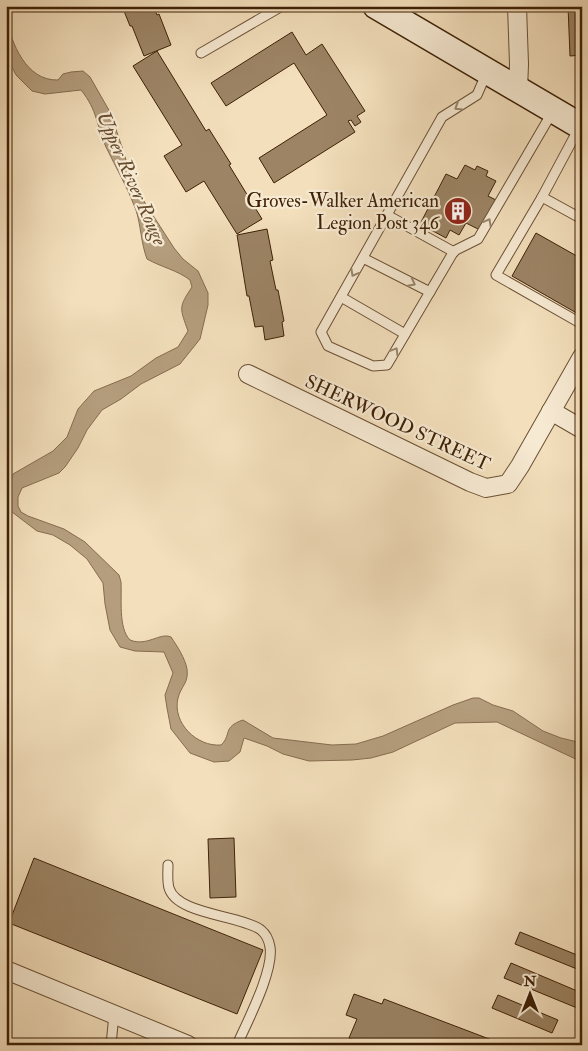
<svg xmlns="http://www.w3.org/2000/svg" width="588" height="1051" viewBox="0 0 588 1051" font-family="'IM FELL Double Pica',serif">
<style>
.water{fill:#b59e7e;stroke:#856c4e}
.building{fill:#9c8465;stroke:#3e2106}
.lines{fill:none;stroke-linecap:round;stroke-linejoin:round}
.lane-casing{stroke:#6b5034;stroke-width:11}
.street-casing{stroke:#6b5034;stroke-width:20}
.secondary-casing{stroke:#3e2106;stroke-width:28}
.lane{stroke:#f7ead3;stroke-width:9}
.street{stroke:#f7ead3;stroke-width:18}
.secondary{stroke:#f7ead3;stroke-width:25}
.oneway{stroke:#9a866c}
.labels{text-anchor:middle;stroke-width:4.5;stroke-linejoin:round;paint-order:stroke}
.poi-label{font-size:19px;fill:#3e2106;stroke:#f7ead3;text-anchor:end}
.street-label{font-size:19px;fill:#3e2106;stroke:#f7ead3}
.water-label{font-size:20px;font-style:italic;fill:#684d30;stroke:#f7ead3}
</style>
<rect width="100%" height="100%" fill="#f3dfbc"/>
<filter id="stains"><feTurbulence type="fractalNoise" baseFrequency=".004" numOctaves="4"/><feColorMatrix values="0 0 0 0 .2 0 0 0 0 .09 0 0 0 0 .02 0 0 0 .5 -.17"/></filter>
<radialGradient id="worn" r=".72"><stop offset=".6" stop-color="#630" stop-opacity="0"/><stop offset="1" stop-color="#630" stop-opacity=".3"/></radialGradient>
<path class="water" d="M6 16C11 43 26 81 58 80L63 74 71 72 83 71 90 77 110 112 125 156 128 170 145 203 174 248 183 259 198 271 208 293V305L200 339 180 364 141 384 121 399 102 410 87 430 78 448 65 467 59 473 22 488 18 497V506L21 512 28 516 64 529 85 542 119 575 121 582C122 598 118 628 130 640 147 647 160 632 171 637 177 646 185 658 187 669 189 683 181 686 178 698 172 723 197 747 221 745 232 735 222 727 243 720L273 738 332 745 356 744 383 736 453 705 473 698H479L493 705 513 711 543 731 561 738 582 743V762L497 722 455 723 393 752 371 758 352 760 309 761 283 754 267 746 244 738 240 752 229 761 214 762 190 753 171 729 167 708 165 695 173 673 164 652 135 651 120 647 110 630 105 604 103 583 87 559 70 545 53 535 37 531 12 512 9 492 13 474 53 451 67 437 78 409 94 391 131 376 156 358 178 347 188 331C180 308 178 308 192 287L190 280C177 270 161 267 147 259 141 243 141 226 136 210 128 188 116 168 106 147 96 125 98 111 81 90L45 94 32 91 16 75 6 55Z"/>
<g class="building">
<polygon points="122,6 153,6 157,15 159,14 171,45 144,56 132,26 130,26"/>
<polygon points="568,6 582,6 582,55 570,56"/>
<polygon points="292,32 306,55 322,44 365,111 357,116 361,122 355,126 351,120 348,121 355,132 274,183 259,158 327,115 294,63 226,106 211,83"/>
<polygon points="157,51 206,131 209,129 231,164 229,165 262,219 237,234 204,181 186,192 164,156 182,145 133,66"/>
<polygon points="465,165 475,170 477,166 488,171 486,176 496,181 488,196 496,200 480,230 466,223 459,235 450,230 446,238 420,224 446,174 457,179"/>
<polygon points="267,229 273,260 270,261 276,290 278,290 284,321 282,322 284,336 265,340 263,326 255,327 249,296 247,296 237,235"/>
<polygon points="536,233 582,259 582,312 580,315 512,276"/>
<polygon points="234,838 236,897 210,898 208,839"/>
<polygon points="34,858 263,950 237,1014 9,923"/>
<polygon points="520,932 582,957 582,971 515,944"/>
<polygon points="511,963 582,993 582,1010 504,978"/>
<polygon points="354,994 382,1004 384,999 505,1045 367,1045 349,1038 357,1019 346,1015"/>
<polygon points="498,995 558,1020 552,1033 492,1008"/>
</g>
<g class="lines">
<defs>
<g id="lane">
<polyline points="201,53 282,6"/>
<polyline points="487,72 477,95 442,117 321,332 328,346 373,366 387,365 454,251 478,239 553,111"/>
<polyline points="579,128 542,197 582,219"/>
<polyline points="542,197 496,275 582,324"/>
<polyline points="387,215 454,252"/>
<polyline points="363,258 430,292"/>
<polyline points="341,297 405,334"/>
<path d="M168 865C168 872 167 881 169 888 177 915 241 915 261 930 266 934 269 941 270 947 274 971 247 1022 237 1045"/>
<polyline points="111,1045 114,1014"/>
</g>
<g id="street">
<polyline points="517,6 519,64 518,90"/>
<polyline points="248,374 470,482 486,488 508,484 520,466 582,357"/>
<polyline points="551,411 582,429"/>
<polyline points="6,970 188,1045"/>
</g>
<polyline id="secondary" points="376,6 582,127"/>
</defs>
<use href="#lane" class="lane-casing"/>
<use href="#street" class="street-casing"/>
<use href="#secondary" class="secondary-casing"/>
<use href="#lane" class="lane"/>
<use href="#street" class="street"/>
<use href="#secondary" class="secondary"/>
</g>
<defs><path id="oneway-chevron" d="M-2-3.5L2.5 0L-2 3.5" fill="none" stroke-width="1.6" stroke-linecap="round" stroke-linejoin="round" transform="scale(1.25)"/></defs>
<g class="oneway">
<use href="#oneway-chevron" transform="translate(458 107) rotate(148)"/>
<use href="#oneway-chevron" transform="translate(488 222) rotate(-61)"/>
<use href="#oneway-chevron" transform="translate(354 273) rotate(119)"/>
<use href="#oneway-chevron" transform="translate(412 283) rotate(27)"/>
<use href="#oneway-chevron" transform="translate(395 351) rotate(-59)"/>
</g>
<defs>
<symbol id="building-disc" viewBox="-11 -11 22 22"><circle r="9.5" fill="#8f2418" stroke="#f7ead3"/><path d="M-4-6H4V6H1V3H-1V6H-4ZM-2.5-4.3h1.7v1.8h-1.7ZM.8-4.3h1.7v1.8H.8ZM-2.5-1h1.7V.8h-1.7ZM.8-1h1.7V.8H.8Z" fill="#fff"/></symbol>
</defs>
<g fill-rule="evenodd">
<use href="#building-disc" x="442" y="195" width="32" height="32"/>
</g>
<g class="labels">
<g class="poi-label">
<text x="439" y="207">Groves-Walker American<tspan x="439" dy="22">Legion Post 346</tspan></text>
</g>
<g class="street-label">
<text transform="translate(398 422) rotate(25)" y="7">SHERWOOD STREET</text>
</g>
<g class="water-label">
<text transform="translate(132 178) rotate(66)" y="7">Upper River Rouge</text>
</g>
</g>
<rect width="588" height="1051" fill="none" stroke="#f3dfbc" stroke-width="25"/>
<rect x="8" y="8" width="573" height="1036" fill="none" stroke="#3e2106" stroke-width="2.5"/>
<rect x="12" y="12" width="563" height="1026" fill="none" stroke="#3e2106"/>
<g transform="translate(530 994)" stroke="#f7ead3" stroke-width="4" paint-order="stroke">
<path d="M0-4L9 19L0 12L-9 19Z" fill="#3e2106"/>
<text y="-8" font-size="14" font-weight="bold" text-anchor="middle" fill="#3e2106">N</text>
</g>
<rect width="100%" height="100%" filter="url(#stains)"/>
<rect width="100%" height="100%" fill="url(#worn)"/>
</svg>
